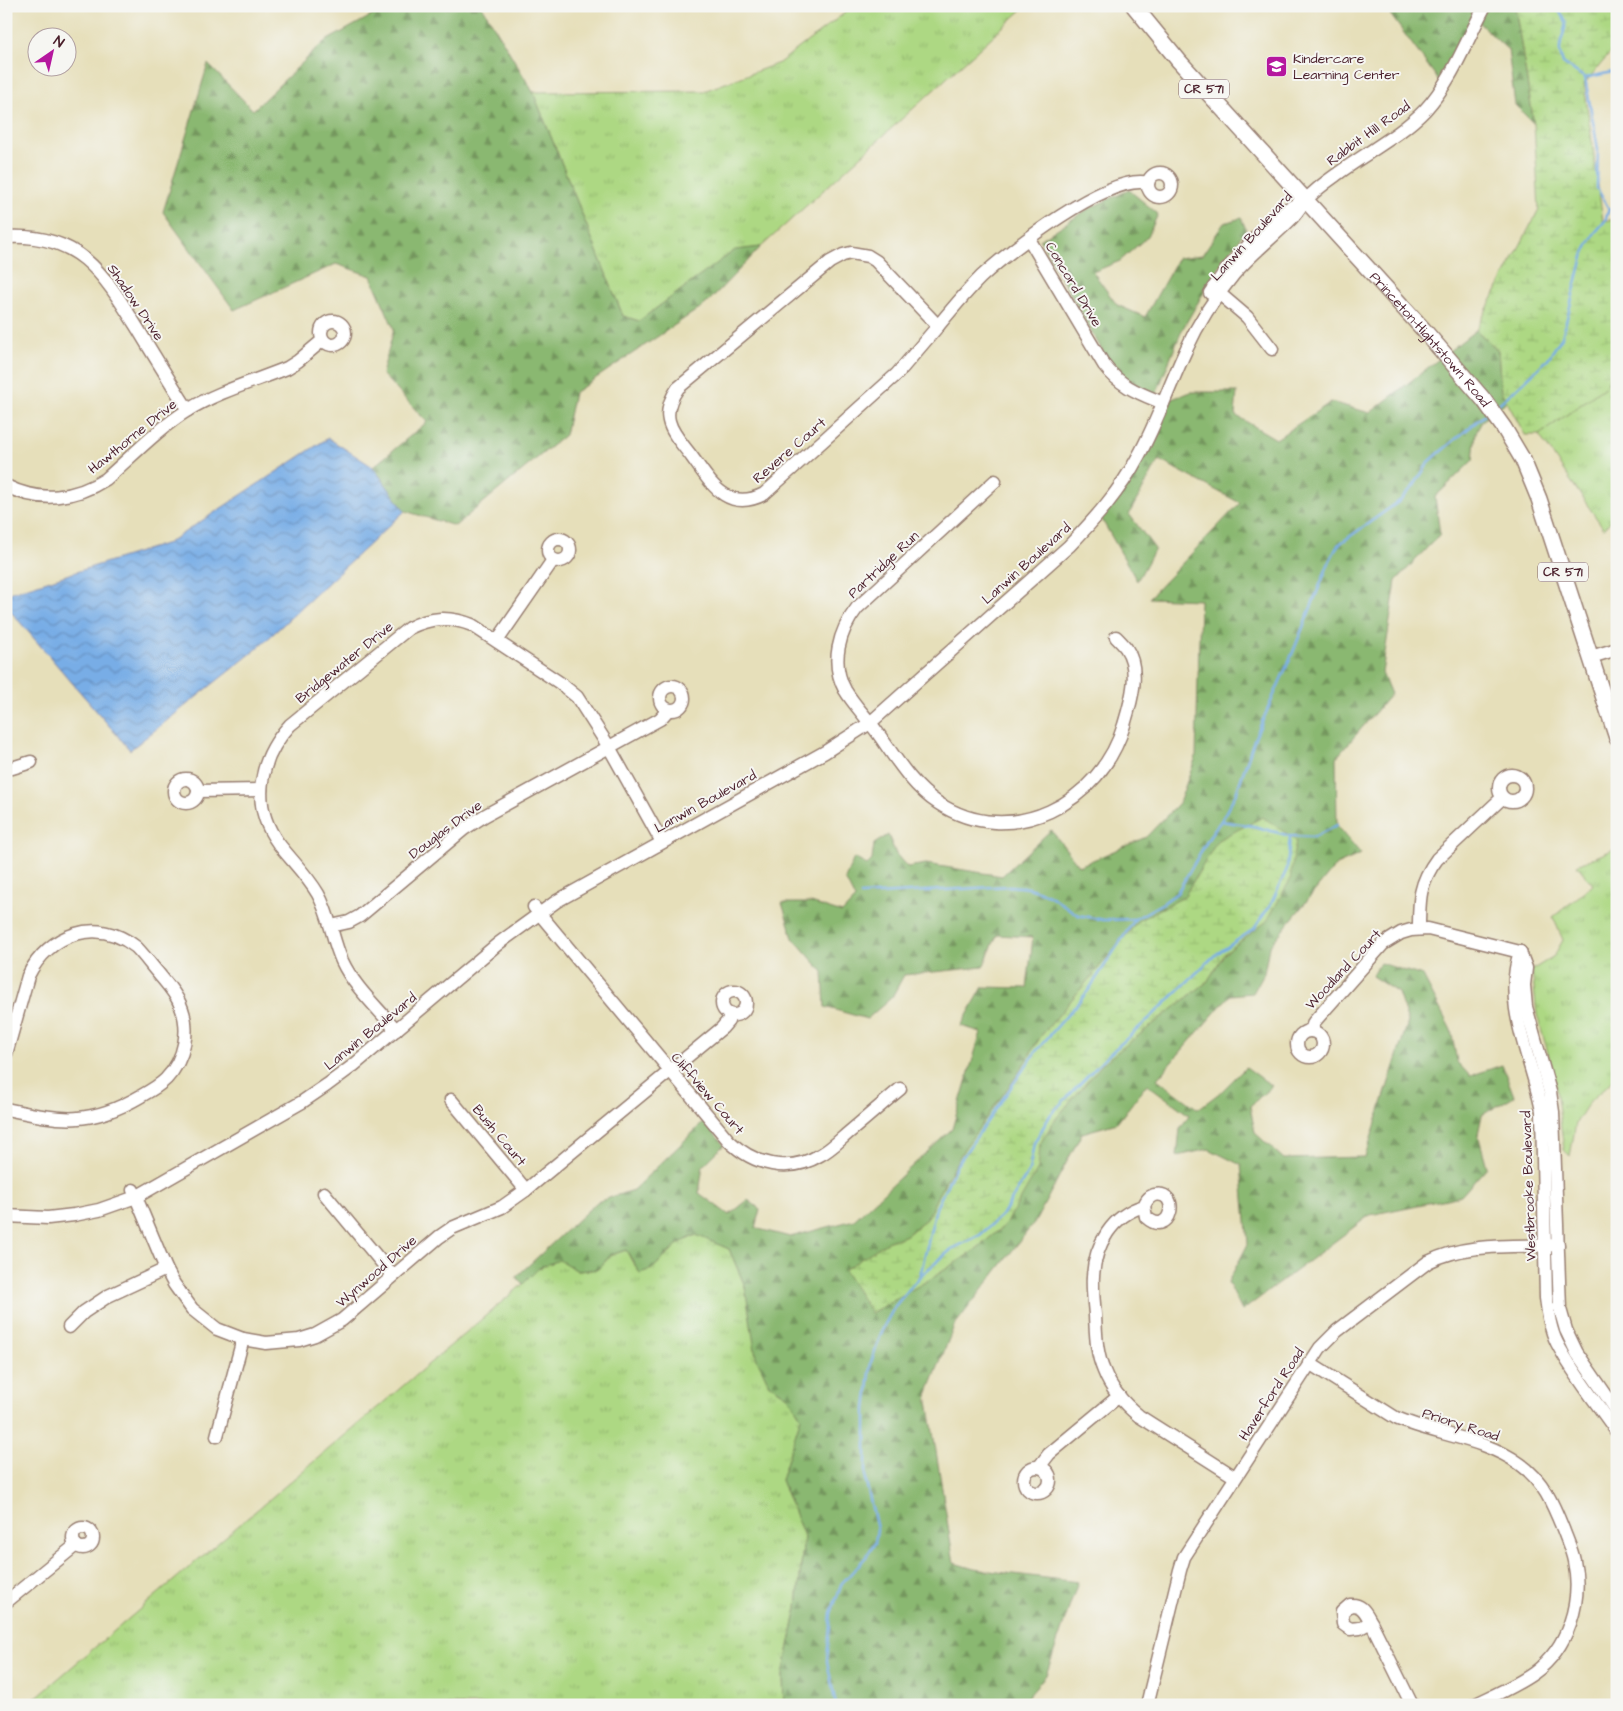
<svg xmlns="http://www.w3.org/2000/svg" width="1623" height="1711" viewBox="0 0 1623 1711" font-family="'Architects Daughter',sans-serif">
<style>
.grass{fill:url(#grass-tufts);stroke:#7c7c57}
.forest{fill:url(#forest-firs);stroke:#6a6c4e;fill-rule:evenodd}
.wetland{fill:url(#wetland-marsh);stroke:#7c7c57}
.water{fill:url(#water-waves);stroke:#616688}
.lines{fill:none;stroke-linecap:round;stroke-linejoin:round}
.stream{stroke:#78ade6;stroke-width:2.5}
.minor-casing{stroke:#987f72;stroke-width:15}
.major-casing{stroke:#987f72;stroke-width:18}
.minor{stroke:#fff;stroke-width:12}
.major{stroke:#fff;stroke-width:15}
.labels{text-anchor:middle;stroke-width:4;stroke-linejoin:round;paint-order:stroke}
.shield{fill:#f6f6f2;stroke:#7e6067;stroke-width:1}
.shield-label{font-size:12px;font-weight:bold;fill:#4a1f2b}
.poi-label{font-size:14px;fill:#4a1f2b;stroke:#f6f6f2;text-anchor:start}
.street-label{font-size:14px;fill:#4a1f2b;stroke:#f6f6f2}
</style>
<defs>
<pattern id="grass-tufts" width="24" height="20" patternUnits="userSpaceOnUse" patternTransform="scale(1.25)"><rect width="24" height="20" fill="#add883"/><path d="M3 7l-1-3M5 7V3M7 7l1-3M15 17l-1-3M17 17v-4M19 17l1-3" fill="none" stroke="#96b971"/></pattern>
<pattern id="forest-firs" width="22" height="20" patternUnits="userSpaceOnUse" patternTransform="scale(1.25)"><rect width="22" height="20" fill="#8ab871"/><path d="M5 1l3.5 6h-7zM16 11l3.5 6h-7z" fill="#73955d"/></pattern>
<pattern id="wetland-marsh" width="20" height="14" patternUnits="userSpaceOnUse" patternTransform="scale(1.25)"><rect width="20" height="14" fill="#add883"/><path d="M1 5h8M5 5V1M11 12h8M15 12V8" fill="none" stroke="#96b971"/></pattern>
<pattern id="water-waves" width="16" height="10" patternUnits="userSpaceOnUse" patternTransform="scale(1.25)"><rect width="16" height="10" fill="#78ade6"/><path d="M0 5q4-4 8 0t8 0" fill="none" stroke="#648cbb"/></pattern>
</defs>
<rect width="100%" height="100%" fill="#f6f6f2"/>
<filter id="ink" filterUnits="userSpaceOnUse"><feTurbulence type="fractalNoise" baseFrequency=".02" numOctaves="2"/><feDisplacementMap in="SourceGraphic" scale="10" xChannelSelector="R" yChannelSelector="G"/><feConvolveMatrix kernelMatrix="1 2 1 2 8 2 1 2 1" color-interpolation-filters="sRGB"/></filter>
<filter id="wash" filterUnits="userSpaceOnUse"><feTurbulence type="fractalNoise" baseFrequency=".0096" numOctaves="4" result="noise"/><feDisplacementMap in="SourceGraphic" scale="20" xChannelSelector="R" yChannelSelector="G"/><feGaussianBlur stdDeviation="1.12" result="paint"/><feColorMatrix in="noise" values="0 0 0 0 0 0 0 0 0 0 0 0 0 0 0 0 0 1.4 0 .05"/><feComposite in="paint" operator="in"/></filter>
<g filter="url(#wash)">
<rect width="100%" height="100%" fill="#e6dfba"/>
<g class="grass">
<polygon points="854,6 1026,6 761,247 735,251 639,321 623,316 533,92 704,91 779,63"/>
<polygon points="1617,357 1617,513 1604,529 1539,435 1606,386"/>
<polygon points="1617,848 1617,1077 1590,1101 1576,1123 1570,1156 1564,1150 1554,1074 1537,1015 1532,970 1554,956 1563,940 1553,917 1593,885 1577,865"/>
<polygon points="696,1234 729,1249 745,1286 757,1357 769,1384 788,1396 801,1417 781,1480 804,1536 797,1608 783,1675 784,1705 27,1705 523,1284 539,1268 559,1259 578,1271 598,1269 611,1255 626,1250 634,1265 652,1269 678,1244"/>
</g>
<g class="forest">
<polygon points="389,6 482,6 533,92 623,316 639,321 735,250 761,247 706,304 574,393 565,435 455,526 405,511 373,467 427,422 382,374 394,329 371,276 336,264 234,310 163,212 208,64 253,110 324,42"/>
<polygon points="1384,6 1515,6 1534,124 1515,105 1508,50 1475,19 1440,82"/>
<polygon points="1129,190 1158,214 1148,236 1120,261 1093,272 1117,305 1145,317 1178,258 1202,255 1224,223 1241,218 1246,229 1214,275 1182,330 1156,394 1132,383 1111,366 1040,240 1088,209"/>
<path d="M1476 330 1498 350 1501 391 1507 401 1483 420 1476 432 1473 460 1435 497 1440 534 1396 581 1382 673 1391 694 1336 758 1337 825 1361 854 1336 865 1269 947 1264 973 1253 993 1230 995 1157 1079 1198 1109 1222 1091 1246 1067 1272 1086 1250 1106 1255 1133 1284 1159 1365 1157 1408 1022 1398 993 1372 976 1380 963 1423 976 1451 1030 1457 1062 1470 1076 1502 1065 1514 1096 1482 1115 1478 1134 1487 1167 1461 1196 1370 1215 1242 1311 1228 1282 1248 1244 1241 1165 1209 1149 1177 1156 1180 1129 1189 1115 1147 1084 1117 1123 1082 1133 1036 1220 954 1326 927 1395 954 1563 974 1569 1078 1582 1046 1675 1020 1705H784L783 1675 797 1608 804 1536 781 1480 801 1417 788 1396 769 1384 756 1357 745 1286 729 1249 696 1235 678 1244 652 1269 640 1273 626 1250 611 1255 598 1269 578 1271 559 1260 539 1268 523 1284 516 1277 597 1202 633 1190 704 1122 724 1145 703 1166 699 1193 729 1215 748 1200 760 1209 755 1228 790 1237 854 1220 952 1129 981 1032 961 1026 983 987 1027 988 1033 937 997 935 983 967 904 975 892 997 867 1019 825 1007 823 972 793 938 782 903H811L842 913 855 899 845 879 854 858 867 865 872 860 874 844 888 835 896 854 907 867 926 864 1002 876 1051 830 1079 866 1146 837 1179 803 1196 757 1200 600 1149 598 1240 503 1159 460 1129 514 1155 549 1137 581 1101 518 1169 400 1191 392H1237L1235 415 1276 439 1331 402 1370 413ZM1218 840 1267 921 1224 954 1207 982 1103 1063 1053 1122 1040 1144 1037 1169 1006 1224 975 1250 932 1278 871 1313 887 1242 907 1235 928 1217 938 1195 964 1149 1018 1074 1041 1036 1139 920 1184 897Z"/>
</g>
<g class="wetland">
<polygon points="1515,6 1617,6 1617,50 1612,51 1584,84 1603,221 1617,219 1617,357 1606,386 1539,435 1525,435 1501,391 1498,350 1476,330 1539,209 1534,124"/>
<polygon points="1263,817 1296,840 1290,880 1267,921 1224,954 1207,982 1103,1063 1053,1122 1040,1144 1038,1169 1006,1224 975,1250 932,1278 871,1313 844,1270 887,1242 907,1235 928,1217 938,1195 964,1149 1018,1074 1041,1036 1139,920 1184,897 1218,840"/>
</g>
<polygon class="water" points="328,438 373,467 405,511 258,648 130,750 6,606 6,594 168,543"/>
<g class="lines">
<g class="stream">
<polyline points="1585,78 1617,71"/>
<path d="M1495 407 1517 388 1547 360 1562 337 1584 253 1594 234 1605 221 1609 209 1597 188 1598 149 1585 78 1563 63C1562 59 1559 53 1560 48 1562 27 1575 23 1553 6"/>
<polyline points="1221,821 1253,826 1290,836 1314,837 1337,825"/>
<polyline points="861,895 1010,886 1029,888 1049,895 1078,915 1104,920 1135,919"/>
<polyline points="920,1276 936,1208 956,1166 1037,1050 1088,991 1135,919 1163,903 1177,893 1213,831 1221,821 1237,791 1254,740 1293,652 1330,560 1338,545 1401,500 1413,487 1429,462 1439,453 1487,413"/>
<polyline points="836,1705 827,1661 831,1613 842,1583 866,1557 875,1543 877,1529 866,1482 866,1410 871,1362 884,1326 895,1306 920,1276 952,1249 980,1235 1003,1214 1029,1171 1034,1143 1051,1114 1105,1058 1152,1016 1215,955 1254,929 1271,904 1287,869 1290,836"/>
</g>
</g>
</g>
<g filter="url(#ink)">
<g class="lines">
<defs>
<g id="minor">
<circle cx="1160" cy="185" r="12"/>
<path d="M6 237C80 233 103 273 138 329 154 356 171 383 188 410"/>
<path d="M1029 239 1104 365C1121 387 1139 393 1163 403"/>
<path d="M851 253 868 256 876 261 938 326 897 374 764 494C727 513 711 483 692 457 684 446 672 434 669 421 666 409 671 398 678 388L830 262 843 255Z"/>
<polyline points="1213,288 1247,317 1272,349"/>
<polyline points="1210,293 1226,270 1256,237 1285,210 1304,201"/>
<circle cx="333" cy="333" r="12"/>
<path d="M938 326C952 309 966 292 981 277 1010 250 1109 173 1148 183"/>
<path d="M995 481 857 608C839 631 830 663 845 690 854 705 867 718 877 732 895 757 912 786 938 803 1011 851 1101 803 1124 725 1131 702 1141 670 1126 648 1123 644 1119 640 1116 637"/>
<path d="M6 486C40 503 75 499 106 479 132 456 159 428 188 410 217 392 255 381 287 368L298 361 323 340"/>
<circle cx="559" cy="550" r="11"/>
<polyline points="497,641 553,560"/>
<polyline points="1591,657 1617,649"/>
<circle cx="672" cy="698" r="12"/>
<polyline points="6,768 12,768 31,762"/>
<circle cx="1512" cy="788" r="13"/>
<circle cx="186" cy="791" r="12"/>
<polyline points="198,791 261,790"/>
<path d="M534 907 729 1141C754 1165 789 1174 820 1155 830 1150 839 1141 847 1134 865 1119 882 1104 900 1089"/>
<polyline points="331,926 349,922 360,916 464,829 484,816 660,719 668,710"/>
<path d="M1419 929C1419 900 1419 883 1437 859L1502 798"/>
<path d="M1520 952C1502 1006 1532 1058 1542 1111L1546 1298C1548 1313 1550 1329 1557 1343 1573 1374 1597 1403 1617 1432"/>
<polyline points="1520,952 1526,968 1524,985 1526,1007 1550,1092 1553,1112 1560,1309 1566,1330 1577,1353 1617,1411"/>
<circle cx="734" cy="1003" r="12"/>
<path d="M396 1030C378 1008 354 987 342 961 332 939 330 915 318 894 307 875 291 860 278 843 250 804 259 759 290 725L409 628C431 617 450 616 472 625L560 683 577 697 609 747 662 842"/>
<polyline points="1311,1031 1314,1022 1383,944 1401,933 1411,930 1428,929 1520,952"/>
<circle cx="1310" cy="1044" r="13"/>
<path d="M6 1054 28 976C48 934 97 916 136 947 144 955 151 965 158 973 166 983 175 992 180 1004 191 1029 185 1059 166 1079 159 1086 150 1091 141 1096 90 1126 62 1121 6 1109"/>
<polyline points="451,1100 526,1190"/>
<polyline points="133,1190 166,1269 174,1284 192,1309 217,1329 243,1339 266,1343 299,1340 315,1335 342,1320 439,1237 452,1228 502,1207 526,1190 722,1028 728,1021 730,1015"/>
<polyline points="324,1193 393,1276"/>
<path d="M1144 1206 1146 1217C1171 1240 1182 1189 1154 1195 1148 1197 1146 1201 1144 1206 1112 1215 1095 1245 1093 1276 1092 1289 1094 1302 1095 1315 1096 1334 1096 1353 1104 1371 1111 1389 1124 1404 1139 1416L1235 1477"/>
<path d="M6 1216 48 1218 74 1215 99 1210 136 1197 302 1102 327 1085 354 1065 499 943 557 901 825 752 870 723 1069 546C1095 519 1120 491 1138 457 1157 423 1169 386 1186 350 1198 323 1215 297 1234 274 1251 254 1272 238 1291 219 1296 214 1300 207 1305 201 1314 191 1326 182 1336 175 1364 154 1401 135 1425 110 1452 81 1466 41 1485 6"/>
<polyline points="69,1327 84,1312 108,1296 166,1269"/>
<path d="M1309 1363 1396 1418C1436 1435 1484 1438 1520 1464 1543 1480 1553 1504 1563 1529 1567 1540 1572 1550 1574 1561 1583 1602 1568 1648 1534 1673 1516 1686 1494 1695 1474 1705"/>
<polyline points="217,1436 243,1339"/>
<polyline points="1039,1467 1049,1454 1119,1396"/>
<circle cx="1037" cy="1480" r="13"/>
<circle cx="83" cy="1538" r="10"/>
<polyline points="6,1602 76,1545"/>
<path d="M1371 1622 1360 1628 1350 1629 1343 1624 1342 1612 1350 1605C1362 1604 1365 1612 1371 1622L1412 1705"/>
<path d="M1147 1705 1180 1570 1184 1557 1320 1348 1337 1331 1428 1262C1468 1242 1514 1247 1558 1245"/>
</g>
<g id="major">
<path id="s1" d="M1134 6 1179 61 1423 329 1484 400 1504 428 1523 460 1539 499 1617 738"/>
</g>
</defs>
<use href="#minor" class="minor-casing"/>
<use href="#major" class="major-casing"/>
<use href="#minor" class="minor"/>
<use href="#major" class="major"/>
</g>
</g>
<defs>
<symbol id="school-square" viewBox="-11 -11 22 22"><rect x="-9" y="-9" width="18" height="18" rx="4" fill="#b5179e" stroke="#f6f6f2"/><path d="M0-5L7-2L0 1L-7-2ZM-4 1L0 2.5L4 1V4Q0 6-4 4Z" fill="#fff"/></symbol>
</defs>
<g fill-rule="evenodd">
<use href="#school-square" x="1264" y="54" width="25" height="25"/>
</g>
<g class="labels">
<g class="shield">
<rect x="1179" y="79.5" width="50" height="19" rx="4"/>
<rect x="1538" y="562.5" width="50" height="19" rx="4"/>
</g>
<g class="shield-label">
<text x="1204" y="93">CR 571</text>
<text x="1563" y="576">CR 571</text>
</g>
<g class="poi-label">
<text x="1293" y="63">Kindercare<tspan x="1293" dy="16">Learning Center</tspan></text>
</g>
<g class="street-label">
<text transform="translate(1368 133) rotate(-36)" y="5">Rabbit Hill Road</text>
<text transform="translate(1251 236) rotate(-48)" y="5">Lanwin Boulevard</text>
<text transform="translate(1074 284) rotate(59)" y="5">Concord Drive</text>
<text transform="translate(136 302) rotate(56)" y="5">Shadow Drive</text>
<text dy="5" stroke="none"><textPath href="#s1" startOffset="446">Princeton-Hightstown Road</textPath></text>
<text transform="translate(132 436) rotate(-39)" y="5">Hawthorne Drive</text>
<text transform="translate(789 450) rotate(-41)" y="5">Revere Court</text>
<text transform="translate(1026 563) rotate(-42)" y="5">Lanwin Boulevard</text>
<text transform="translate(883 564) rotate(-43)" y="5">Partridge Run</text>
<text transform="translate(344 662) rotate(-39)" y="5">Bridgewater Drive</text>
<text transform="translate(705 801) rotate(-29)" y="5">Lanwin Boulevard</text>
<text transform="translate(445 829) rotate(-37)" y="5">Douglas Drive</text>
<text transform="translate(1343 969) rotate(-47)" y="5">Woodland Court</text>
<text transform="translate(370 1031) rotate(-39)" y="5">Lanwin Boulevard</text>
<text transform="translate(708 1093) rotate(49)" y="5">Cliffview Court</text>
<text transform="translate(500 1135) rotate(50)" y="5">Bush Court</text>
<text transform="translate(1528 1186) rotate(-92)" y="5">Westbrooke Boulevard</text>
<text transform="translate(376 1271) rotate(-41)" y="5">Wynwood Drive</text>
<text transform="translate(1271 1394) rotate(-57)" y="5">Haverford Road</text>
<text transform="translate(1461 1424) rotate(18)" y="5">Priory Road</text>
</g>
</g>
<rect width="1623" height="1711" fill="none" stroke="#f6f6f2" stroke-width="25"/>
<g transform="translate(52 52) rotate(34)"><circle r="24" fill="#f6f6f2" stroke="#b1a0a2"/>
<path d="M0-4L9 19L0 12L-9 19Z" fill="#b5179e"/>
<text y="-8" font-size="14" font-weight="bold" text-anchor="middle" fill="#4a1f2b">N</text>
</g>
</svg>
